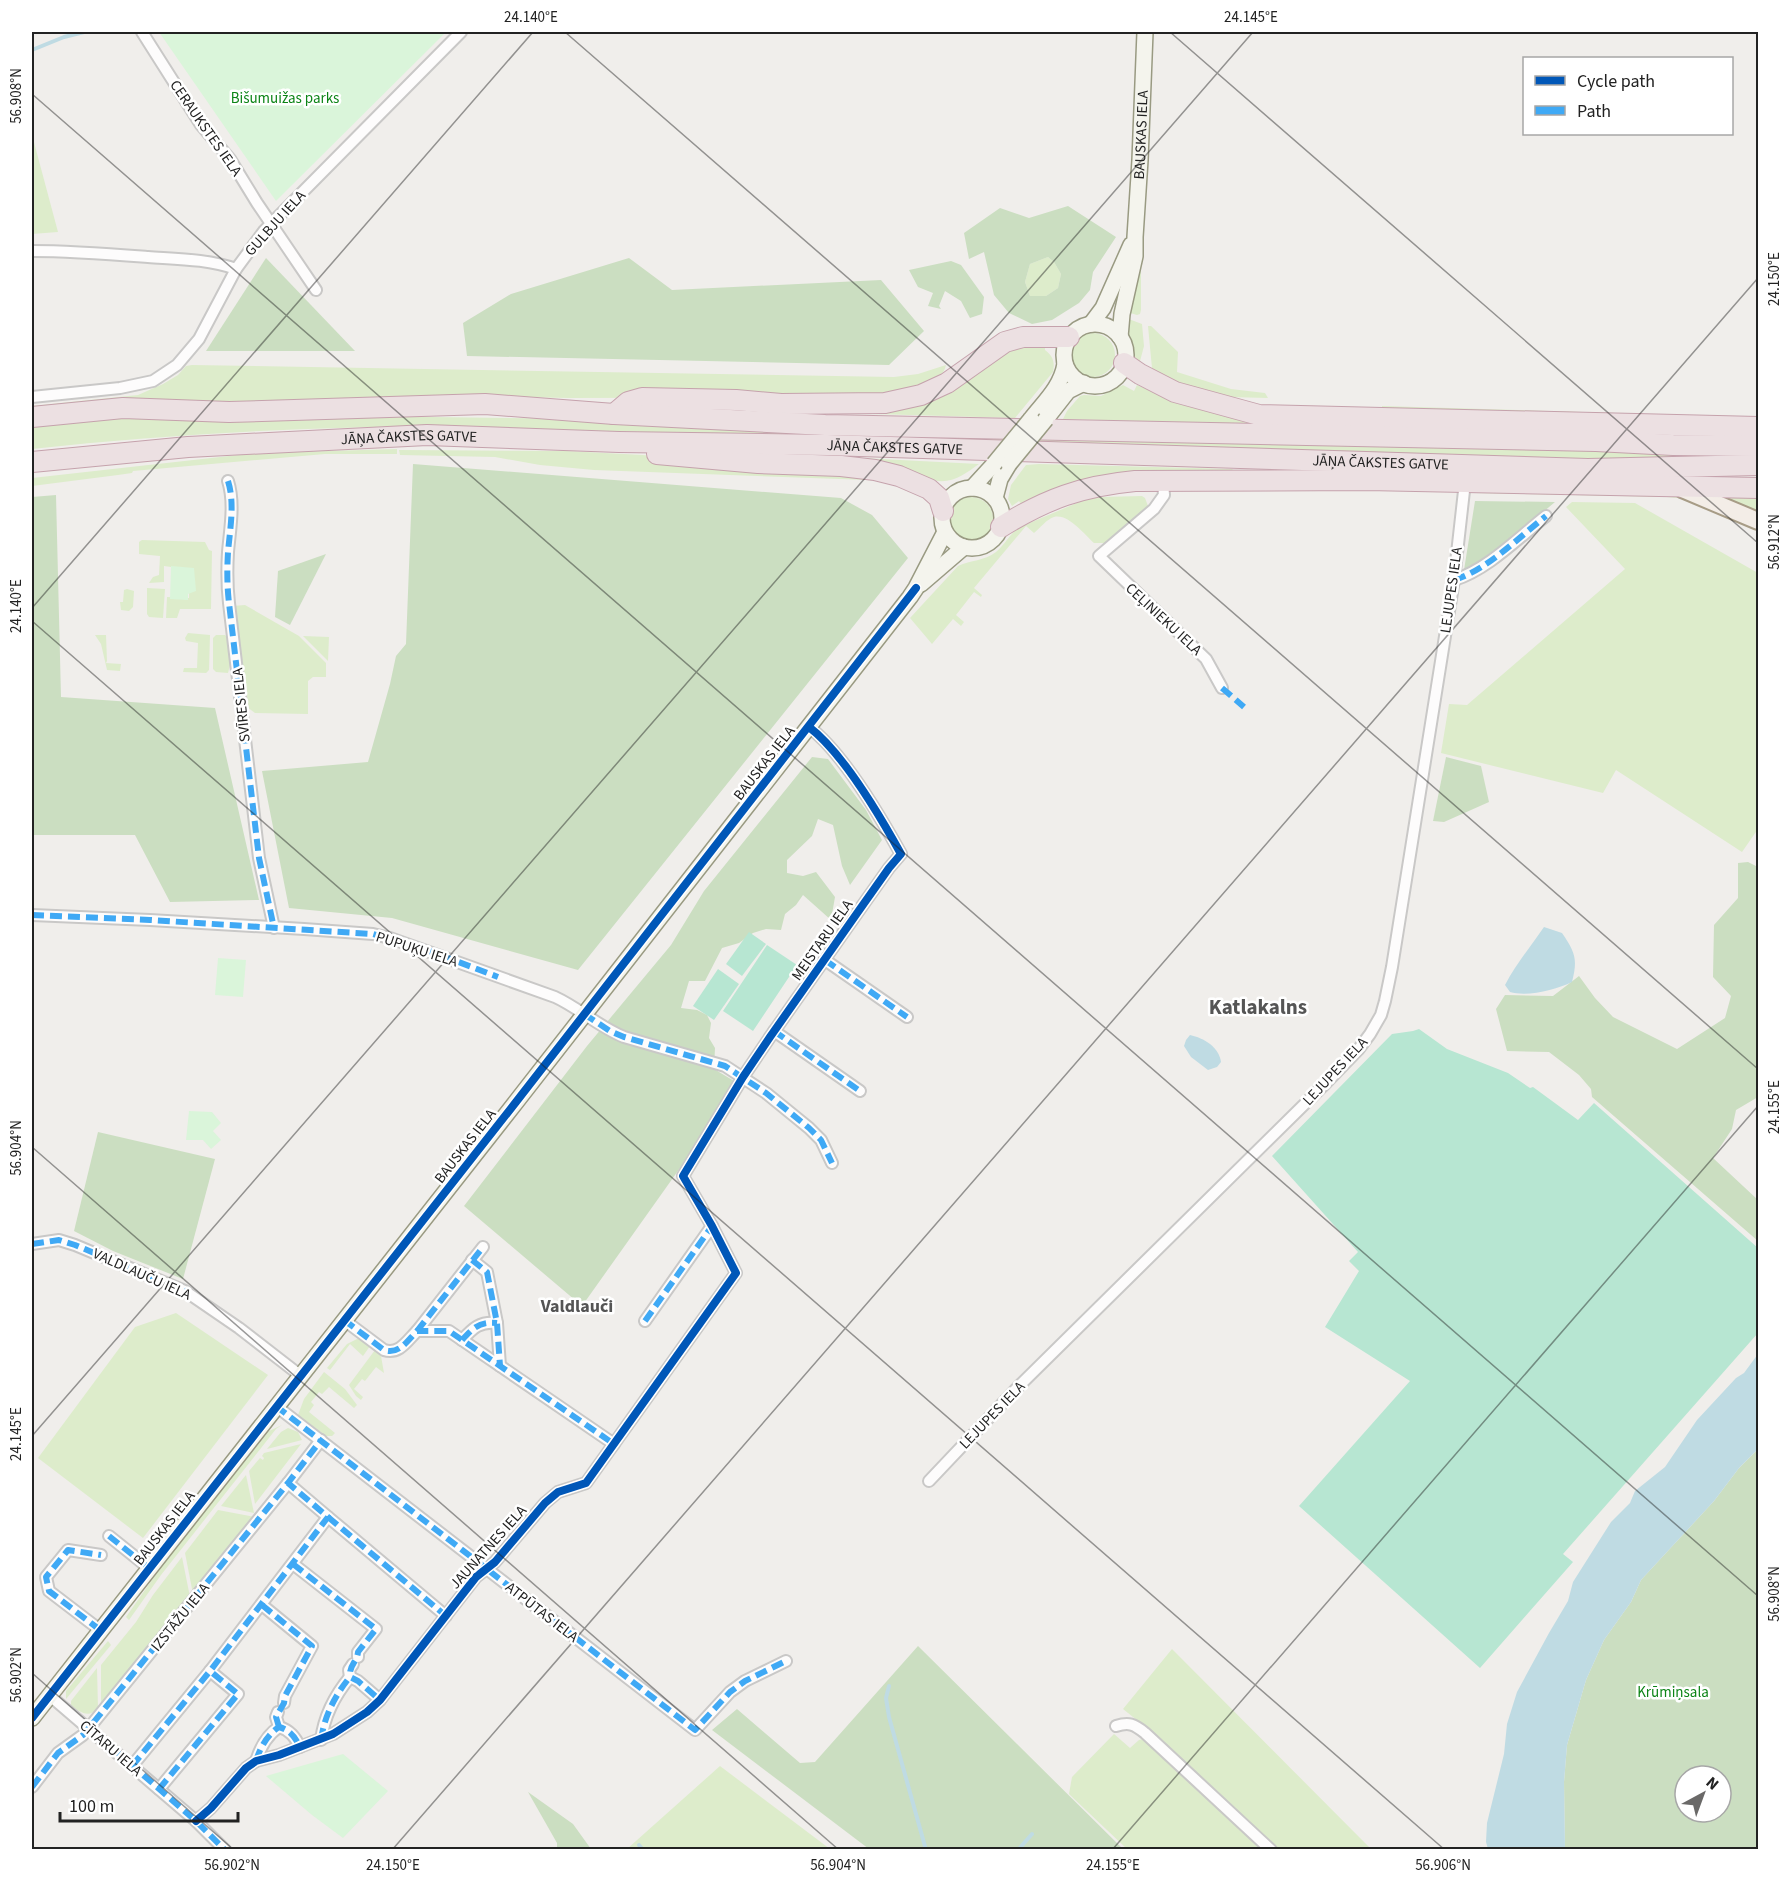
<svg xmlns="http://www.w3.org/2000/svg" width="1790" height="1881" viewBox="0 0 1790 1881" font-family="'Source Sans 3',sans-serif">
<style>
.grass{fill:#ddeccb}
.forest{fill:#cbdec1;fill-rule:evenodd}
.park{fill:#daf5da}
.pitch{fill:#b7e6d2}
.water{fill:#bfdbe3}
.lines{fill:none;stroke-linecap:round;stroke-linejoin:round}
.stream{stroke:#bfdbe3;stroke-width:4}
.street-casing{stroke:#c9c8c7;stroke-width:14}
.secondary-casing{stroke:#999a82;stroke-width:18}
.primary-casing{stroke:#a79c86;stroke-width:20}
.highway-casing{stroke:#c5a2ac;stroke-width:22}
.street{stroke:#fdfcfc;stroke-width:10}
.secondary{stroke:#f4f4ed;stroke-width:15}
.primary{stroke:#f3ede7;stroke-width:16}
.highway{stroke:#ece0e2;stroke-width:20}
.secondary-bridge-casing{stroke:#999a82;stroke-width:18;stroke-linecap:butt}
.secondary-bridge{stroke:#f4f4ed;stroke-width:15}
.quiet{stroke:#3fa9f5;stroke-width:6;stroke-dasharray:12 6;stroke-linecap:butt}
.cycleway-casing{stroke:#fff;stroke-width:11}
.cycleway{stroke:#0057b8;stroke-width:8}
.ticks{fill:none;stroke:#222;stroke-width:1.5;stroke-opacity:0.45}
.labels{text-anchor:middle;stroke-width:5;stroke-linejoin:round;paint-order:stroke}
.park-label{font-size:15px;fill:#0c8416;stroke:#fff}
.street-label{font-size:15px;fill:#222;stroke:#fff}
.quarter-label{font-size:18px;font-weight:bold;fill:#555;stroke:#fff}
.district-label{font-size:21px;font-weight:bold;fill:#555;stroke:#fff}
.neatline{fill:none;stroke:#222;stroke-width:2}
.ticks-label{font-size:15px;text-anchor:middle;fill:#222}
</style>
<rect width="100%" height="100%" fill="#f0eeeb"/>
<g class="grass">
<polygon points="32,134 35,146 58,232 32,234"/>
<polygon points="1141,250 1141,310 1140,314 1137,315 1127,312"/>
<polygon points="1048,257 1054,262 1061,274 1058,288 1046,296 1030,296 1025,282 1030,264"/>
<path d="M1126 318 1142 324 1144 346 1139 365 1131 358C1129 344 1125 332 1126 318Z"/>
<polygon points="1148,326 1151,326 1178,352 1177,372 1231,389 1265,393 1268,398 1229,397 1179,384 1154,372 1152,368"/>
<circle cx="1093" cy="355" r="22"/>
<path d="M1045 345V350C1053 356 1055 362 1053 372L1015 418 839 413 869 411 1014 347Z"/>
<path d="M192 365 894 377 918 374 946 365C942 386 905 391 887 397L569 398 430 395 352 401 32 408V406L138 395 163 384 178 375 186 366Z"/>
<polygon points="1123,385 1134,391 1137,385 1174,401 1758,433 1758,439 1403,428 1063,419 1067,411 1080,396 1084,395 1101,396"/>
<polygon points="1382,406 1683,415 1675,419 1382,410"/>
<path d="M118 416H354L584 419 1758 452V458L1617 460 439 426C303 427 167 434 32 449V424Z"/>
<polygon points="397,449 397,454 325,454 133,471 132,473 118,475 32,486 32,478 257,453"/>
<polygon points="399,450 567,451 643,455 895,481 594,470 540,465 495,457 400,455"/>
<path d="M841 457 979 464C965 474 951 485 933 480L930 483Z"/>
<polygon points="1039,464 1233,469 1231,471 1022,505 1019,501 1012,506 1008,499 1011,485 1026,465"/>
<polygon points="1477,491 1676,496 1686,497 1686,499 1667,497 1475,493"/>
<polygon points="1758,494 1758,515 1717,497"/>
<path d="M1142 496 1145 498 1148 506 1105 543H1094C1085 535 1068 513 1054 517 1047 519 1040 528 1034 533L1026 526 974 588 982 595 981 597 974 592 956 615 964 622 961 626 953 619 932 644 910 618 958 566C971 560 984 561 996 552 1005 545 1010 533 1020 527L1084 500 1101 497Z"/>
<circle cx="971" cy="519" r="22"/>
<polygon points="1572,502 1635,503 1758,573 1758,829 1742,852 1616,770 1603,793 1441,753 1449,704 1467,705 1625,569 1566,507"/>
<polygon points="142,540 205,542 209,550 212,551 211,609 180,609 177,618 166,618 167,597 189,598 189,572 171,571 171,567 164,566 164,582 149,583 153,577 159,575 160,556 139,554 139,542"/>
<polygon points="147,588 165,589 163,618 149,617 147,614"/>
<polygon points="127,589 134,591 133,607 129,611 121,610 120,602 123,602 124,590"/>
<polygon points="245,605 299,636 326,663 326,677 313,677 308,681 308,714 255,713 247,707 232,606"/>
<polygon points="188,633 210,635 209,670 206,673 183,672 184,668 197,668 198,643 186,641 185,638"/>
<polygon points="95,635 106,635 107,661 106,663 121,664 120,671 107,670 101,644"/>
<polygon points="216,635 225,635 227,637 230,665 228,673 216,672 213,669 213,638"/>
<polygon points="303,636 329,637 328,661"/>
<polygon points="176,1313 268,1375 143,1538 38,1458 135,1327"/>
<polygon points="359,1338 370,1346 363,1356 350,1344 330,1370 327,1368 347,1344"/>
<polygon points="375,1350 381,1356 384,1373 376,1367 365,1381 362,1379 354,1389 363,1397 361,1400 356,1396 349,1385"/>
<polygon points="324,1372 345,1389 357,1405 354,1408 329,1387 322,1394 319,1392 311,1402 314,1405 309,1412 335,1433 332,1436 326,1436 298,1415 304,1399"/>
<polygon points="282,1425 276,1429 161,1575 129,1620 126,1617 161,1567 269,1431"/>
<polygon points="288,1428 298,1432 302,1440 267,1449 281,1432"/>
<polygon points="301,1444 255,1504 249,1471 260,1458 263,1460 264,1458 262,1456 264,1453"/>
<polygon points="246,1475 254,1513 221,1506"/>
<polygon points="218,1510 255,1517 193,1594 185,1553"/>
<polygon points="182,1557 190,1597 101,1705 101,1665 136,1622 153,1595"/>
<polygon points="108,1641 111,1645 66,1699 66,1691"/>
<polygon points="1172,1649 1371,1849 1277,1849 1148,1729 1123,1709"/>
<path d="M97 1668 98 1708C89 1719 79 1712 71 1705V1701Z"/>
<polygon points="1114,1734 1130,1748 1139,1740 1143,1739 1262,1849 1127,1849 1069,1794 1072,1777"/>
<polygon points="720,1766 830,1849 627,1849"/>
</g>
<g class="forest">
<path d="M1068 206 1116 237 1093 272 1090 290 1079 303 1052 320 1032 324 1009 313 994 295 984 252 969 259 964 233 1000 208 1029 218ZM1048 257 1054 262 1061 274 1058 288 1046 296H1030L1025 282 1030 264Z"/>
<polygon points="266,258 355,351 206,351"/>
<polygon points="629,258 672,290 881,280 924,331 889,365 467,356 463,323 511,294"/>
<polygon points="951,261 961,265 984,297 982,314 970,318 961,301 945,291 939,306 941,309 928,306 933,293 918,287 909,270"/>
<polygon points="413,464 841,498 872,515 908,558 578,970 392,918 289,908 262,771 368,762 390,684 396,656 406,644"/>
<polygon points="56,495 61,697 215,708 259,900 170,902 135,835 32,835 32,497"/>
<polygon points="1475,501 1555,502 1480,565 1464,570"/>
<polygon points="326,554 290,625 275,617 278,571"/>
<polygon points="812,757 828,759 866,810 882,840 850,885 842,866 833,825 818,819 812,836 787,860 787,873 803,876 816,872 835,897 831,920 803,895 796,905 785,914 781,930 766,929 753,933 739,943 722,948 705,981 689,981 681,1008 697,1010 707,1015 711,1023 709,1038 715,1048 714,1069 734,1081 680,1168 582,1306 464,1206 587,1046 671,945 704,891"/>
<polygon points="1446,757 1481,766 1489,802 1444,822 1433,821"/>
<polygon points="1748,862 1758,867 1758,1097 1736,1110 1732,1129 1713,1158 1758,1200 1758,1241 1592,1097 1591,1089 1579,1075 1549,1052 1507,1051 1496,1009 1505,995 1553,996 1579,976 1595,998 1613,1017 1677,1049 1725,1018 1731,996 1713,977 1714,925 1738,898 1738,863"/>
<polygon points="98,1132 215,1159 183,1279 113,1251 74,1231"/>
<path d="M1758 1449V1849L1565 1850 1564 1782 1567 1745 1586 1680 1604 1640 1631 1602 1641 1580 1714 1501 1739 1468ZM1685 1776H1721V1812H1685Z"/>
<polygon points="918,1646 1123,1849 869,1849 712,1730 737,1709 800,1763 815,1762"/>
<polygon points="528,1792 573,1824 591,1849 557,1849 557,1843"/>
</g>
<g class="park">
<polygon points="159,32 446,32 276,201"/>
<polygon points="171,566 194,568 196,591 188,594 188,600 170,599"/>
<polygon points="218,958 246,960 243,997 215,995"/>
<polygon points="189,1111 212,1112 221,1123 213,1131 221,1140 211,1149 203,1140 186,1140"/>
<polygon points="343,1754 388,1791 343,1838 312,1815 266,1776"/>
</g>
<g class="pitch">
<polygon points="749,932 766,944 742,976 726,964"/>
<polygon points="767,945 797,965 753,1031 723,1011"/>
<polygon points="718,969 739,984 714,1020 693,1006"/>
<polygon points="1419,1029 1447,1049 1508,1073 1530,1088 1533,1087 1578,1120 1594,1103 1758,1248 1758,1333 1563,1554 1573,1562 1480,1668 1299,1506 1410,1381 1325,1327 1359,1271 1349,1261 1358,1252 1272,1156 1392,1034 1413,1031"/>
</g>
<g class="water">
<path d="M1544 927 1562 933C1575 952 1578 959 1572 982 1556 990 1527 997 1510 992L1505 985C1516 964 1531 946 1544 927Z"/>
<path d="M1190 1035C1204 1038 1219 1047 1221 1062L1217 1067 1208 1070 1191 1057 1184 1046 1186 1040Z"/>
<polygon points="1758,1354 1758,1449 1739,1468 1714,1501 1641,1580 1631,1602 1604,1640 1586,1680 1567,1745 1564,1782 1565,1849 1488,1849 1486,1842 1487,1823 1504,1754 1507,1724 1517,1692 1549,1633 1568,1601 1573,1582 1611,1522 1630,1503 1635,1491 1665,1467 1697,1420 1736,1378 1744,1373"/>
</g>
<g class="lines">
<g class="stream">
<polyline points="32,50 64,37 84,32"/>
<polyline points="889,1686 886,1698 889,1717 926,1850"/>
<polyline points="639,1845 643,1850"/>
<polyline points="1018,1850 1032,1834"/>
</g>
<defs>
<g id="street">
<polyline points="142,32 201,125 230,159 257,203 316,290"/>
<path d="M32 251C71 251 109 254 148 257 177 259 208 259 236 269"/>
<polyline points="32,397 120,388 153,381 177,365 199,339 236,269 264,231 461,32"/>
<path d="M228 481C235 503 230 529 228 552 227 569 227 586 229 603L259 858 274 928"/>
<polyline points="1163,482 1164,495 1154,509 1099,556 1206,659 1222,688"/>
<path d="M1454 580C1487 570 1518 538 1546 516"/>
<path d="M32 915 150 920 304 929 373 934 390 938 555 997C579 1008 599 1027 624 1037L725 1066 766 1093 809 1128 821 1140 832 1163"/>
<polyline points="825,960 907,1017"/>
<polyline points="774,1031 860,1091"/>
<polyline points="32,1244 59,1240 75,1245 185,1291 239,1328 301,1376"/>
<polyline points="472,1260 487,1272 497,1323 500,1366"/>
<path d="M344 1320 384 1350C399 1355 407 1341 417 1331H449L614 1444"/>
<polyline points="645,1321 712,1226"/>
<polyline points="417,1331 483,1247"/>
<path d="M462 1340C473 1328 480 1321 497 1323"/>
<polyline points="276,1406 695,1730 730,1692 745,1681 786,1661"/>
<polyline points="929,1481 1018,1387 1327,1082 1358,1050 1370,1034 1381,1015 1385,1001 1392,967 1454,580 1465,482"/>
<polyline points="328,1517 446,1616"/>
<polyline points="109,1536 149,1568"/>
<polyline points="293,1564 376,1629 358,1652 358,1657"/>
<polyline points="262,1605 312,1646 285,1696 284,1703"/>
<polyline points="100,1630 49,1591 46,1577 68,1550 101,1555"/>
<polyline points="350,1677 349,1670 353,1664"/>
<polyline points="49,1695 196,1821 225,1850"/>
<polyline points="278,1712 276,1717 279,1727"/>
<path d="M1116 1726C1129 1722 1134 1724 1145 1733L1271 1850"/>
<path d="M321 1740C324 1717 335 1695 350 1677L358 1681 380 1700"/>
<path d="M256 1761C260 1748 267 1735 279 1727 290 1730 295 1737 300 1747"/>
<polyline points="132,1766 210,1671 328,1517 288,1483"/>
<polyline points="32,1787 58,1753 83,1735 89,1728 288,1483 321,1440"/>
<polyline points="159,1789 238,1694 210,1671"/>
<path d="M196 1821 211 1808 246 1768 256 1761 279 1755 333 1734 367 1712 380 1700 476 1577 495 1562 545 1503 558 1492 586 1483 736 1273 712 1226 683 1176 743 1077 770 1037 860 909 889 868 901 854C880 816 843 753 809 727"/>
</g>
<g id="secondary">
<polyline points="1091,324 1103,308 1131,245"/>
<circle cx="1095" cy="355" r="31"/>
<path id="s1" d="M1120 337 1122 314 1135 256V237L1140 160 1145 32"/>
<path d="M1031 419C1045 401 1061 387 1065 364"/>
<polyline points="1046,419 1068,391 1084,383"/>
<polyline points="972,488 994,464"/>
<circle cx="972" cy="518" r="30"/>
<polyline points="995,498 1000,479 1009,464"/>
<polyline points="921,584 964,547"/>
<polyline points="32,1718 516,1102 910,597 916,588 945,532"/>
</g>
<polyline id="primary" points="1682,489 1758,521"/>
<g id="highway">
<polyline points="1124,363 1140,374 1175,392 1259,415 1758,427"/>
<polyline points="614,414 628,402 642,398 736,400 781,404 885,403 921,395 947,383 1005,342 1023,337 1069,337"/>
<polyline points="32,417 123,408 229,412 485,404 614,414 825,425 1596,441 1673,445 1758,446"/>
<polyline points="657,454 758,463 841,466 875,470 899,476 929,489 939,498 943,511"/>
<path id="s2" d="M32 462 188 447 427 435 619 442 827 445 1588 469 1758 465"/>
<path d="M1001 527C1046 499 1082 486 1135 481L1367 480 1758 488"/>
</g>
</defs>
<use href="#street" class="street-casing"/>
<use href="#secondary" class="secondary-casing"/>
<use href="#primary" class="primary-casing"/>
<use href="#highway" class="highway-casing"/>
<use href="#street" class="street"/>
<use href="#secondary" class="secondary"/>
<use href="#primary" class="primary"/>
<use href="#highway" class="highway"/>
<defs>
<g id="secondary-bridge">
<polyline points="994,464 1031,419"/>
<polyline points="1009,464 1046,419"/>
</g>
</defs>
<use href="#secondary-bridge" class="secondary-bridge-casing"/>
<use href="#secondary-bridge" class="secondary-bridge"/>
<g class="quiet">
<path d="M228 481C235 503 230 529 228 552 227 569 227 586 229 603L259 858 274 928"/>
<path d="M1454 580C1487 570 1518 538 1546 516"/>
<polyline points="1222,688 1244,707"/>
<polyline points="32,915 150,920 373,934 419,947 498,977"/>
<polyline points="825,960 907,1017"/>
<polyline points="584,1014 610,1031 624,1037 725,1066 766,1093 809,1128 821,1140 832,1163"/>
<polyline points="774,1031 860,1091"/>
<polyline points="32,1244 59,1240 75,1245 185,1291"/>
<polyline points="472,1260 487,1272 497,1323 500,1366"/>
<path d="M344 1320 384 1350C399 1355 407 1341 417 1331H449L614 1444"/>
<polyline points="645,1321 712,1226"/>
<polyline points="417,1331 483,1247"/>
<path d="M462 1340C473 1328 480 1321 497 1323"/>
<polyline points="276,1406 695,1730 730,1692 745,1681 786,1661"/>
<polyline points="328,1517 446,1616"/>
<polyline points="109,1536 149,1568"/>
<path d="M293 1564 376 1629 358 1652C357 1663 349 1664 350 1677"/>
<polyline points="262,1605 312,1646 285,1696 284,1703 276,1717 279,1727"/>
<polyline points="100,1630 49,1591 46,1577 68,1550 101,1555"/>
<polyline points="89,1728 196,1821 225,1850"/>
<path d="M321 1740C324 1717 335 1695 350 1677L358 1681 380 1700"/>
<path d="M256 1761C260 1748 267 1735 279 1727 290 1730 295 1737 300 1747"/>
<polyline points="132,1766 210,1671 328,1517 288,1483"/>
<polyline points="32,1787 58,1753 83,1735 89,1728 288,1483 321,1440"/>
<polyline points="159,1789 238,1694 210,1671"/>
</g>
<defs>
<g id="cycleway">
<polyline points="32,1718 516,1102 916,588"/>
<path d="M196 1821 211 1808 246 1768 256 1761 279 1755 333 1734 367 1712 380 1700 476 1577 495 1562 545 1503 558 1492 586 1483 736 1273 712 1226 683 1176 743 1077 770 1037 860 909 889 868 901 854C880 816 843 753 809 727"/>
</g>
</defs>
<use href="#cycleway" class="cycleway-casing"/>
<use href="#cycleway" class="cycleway"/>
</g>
<path class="ticks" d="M565 32 1758 1069M1170 32 1758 543M32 94 1758 1596M32 608 533 32M32 621 1445 1850M32 1147 839 1850M32 1436 1253 32M32 1673 234 1850M392 1850 1758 278M1112 1850 1758 1106"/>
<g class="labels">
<g class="park-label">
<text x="285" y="103">Bišumuižas parks</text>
<text x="1673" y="1697">Krūmiņsala</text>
</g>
<g class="street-label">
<text transform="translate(206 128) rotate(55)" y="5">CERAUKSTES IELA</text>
<text dy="5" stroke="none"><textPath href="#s1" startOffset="204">BAUSKAS IELA</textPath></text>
<text transform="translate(275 223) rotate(-48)" y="5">GULBJU IELA</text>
<text dy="5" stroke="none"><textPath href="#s2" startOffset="378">JĀŅA ČAKSTES GATVE</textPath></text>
<text dy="5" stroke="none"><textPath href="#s2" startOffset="864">JĀŅA ČAKSTES GATVE</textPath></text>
<text dy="5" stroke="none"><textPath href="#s2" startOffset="1350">JĀŅA ČAKSTES GATVE</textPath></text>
<text transform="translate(1451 590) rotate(-82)" y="5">LEJUPES IELA</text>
<text transform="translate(1164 619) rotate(43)" y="5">CEĻINIEKU IELA</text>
<text transform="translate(241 705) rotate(-96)" y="5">SVĪRES IELA</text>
<text transform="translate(764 763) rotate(-52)" y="5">BAUSKAS IELA</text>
<text transform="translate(822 940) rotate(-55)" y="5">MEISTARU IELA</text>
<text transform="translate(417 949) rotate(18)" y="5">PUPUĶU IELA</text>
<text transform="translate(1335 1071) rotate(-47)" y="5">LEJUPES IELA</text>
<text transform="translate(465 1146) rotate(-52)" y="5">BAUSKAS IELA</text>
<text transform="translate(142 1274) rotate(24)" y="5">VALDLAUČU IELA</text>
<text transform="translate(992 1415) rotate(-46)" y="5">LEJUPES IELA</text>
<text transform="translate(164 1528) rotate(-52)" y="5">BAUSKAS IELA</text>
<text transform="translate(488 1547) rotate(-48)" y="5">JAUNATNES IELA</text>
<text transform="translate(542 1612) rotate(38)" y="5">ATPŪTAS IELA</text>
<text transform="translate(180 1617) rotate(-51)" y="5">IZSTĀŽU IELA</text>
<text transform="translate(111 1748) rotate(41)" y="5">CĪTARU IELA</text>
</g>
<g class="quarter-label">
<text x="577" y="1312">Valdlauči</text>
</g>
<g class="district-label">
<text x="1258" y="1014">Katlakalns</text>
</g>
</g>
<rect width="1790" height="1881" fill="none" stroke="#ffffff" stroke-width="66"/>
<rect x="1523" y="57" width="210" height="78" fill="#ffffff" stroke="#a7a7a7" stroke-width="1.5"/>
<rect x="1535" y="76" width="30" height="9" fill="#0057b8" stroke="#a7a7a7" stroke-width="1.5"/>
<text x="1577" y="87" font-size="18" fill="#222222">Cycle path</text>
<rect x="1535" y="106" width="30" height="9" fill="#3fa9f5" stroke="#a7a7a7" stroke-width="1.5"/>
<text x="1577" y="117" font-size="18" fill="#222222">Path</text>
<g transform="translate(1703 1794) rotate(41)"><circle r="28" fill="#ffffff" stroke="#a7a7a7" stroke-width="1.5"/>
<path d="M0-4.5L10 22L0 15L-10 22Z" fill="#6a6968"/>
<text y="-9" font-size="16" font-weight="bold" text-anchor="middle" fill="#222222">N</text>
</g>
<path d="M60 1812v9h178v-9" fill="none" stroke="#222222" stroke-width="3"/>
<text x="69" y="1812" font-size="18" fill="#222222" stroke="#ffffff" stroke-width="4.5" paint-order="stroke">100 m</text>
<rect x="33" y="33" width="1724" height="1815" class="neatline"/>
<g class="ticks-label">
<text x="531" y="22">24.140°E</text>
<text x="1251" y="22">24.145°E</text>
<text transform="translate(16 96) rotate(-90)" y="5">56.908°N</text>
<text transform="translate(1774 279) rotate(-90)" y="5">24.150°E</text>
<text transform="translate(1774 542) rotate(-90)" y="5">56.912°N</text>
<text transform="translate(16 606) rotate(-90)" y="5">24.140°E</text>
<text transform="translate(1774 1107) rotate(-90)" y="5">24.155°E</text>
<text transform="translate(16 1148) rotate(-90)" y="5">56.904°N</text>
<text transform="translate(16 1434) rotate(-90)" y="5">24.145°E</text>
<text transform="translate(1774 1594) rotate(-90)" y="5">56.908°N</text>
<text transform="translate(16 1675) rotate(-90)" y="5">56.902°N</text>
<text x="232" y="1870">56.902°N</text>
<text x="393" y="1870">24.150°E</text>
<text x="838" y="1870">56.904°N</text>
<text x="1113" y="1870">24.155°E</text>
<text x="1443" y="1870">56.906°N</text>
</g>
</svg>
